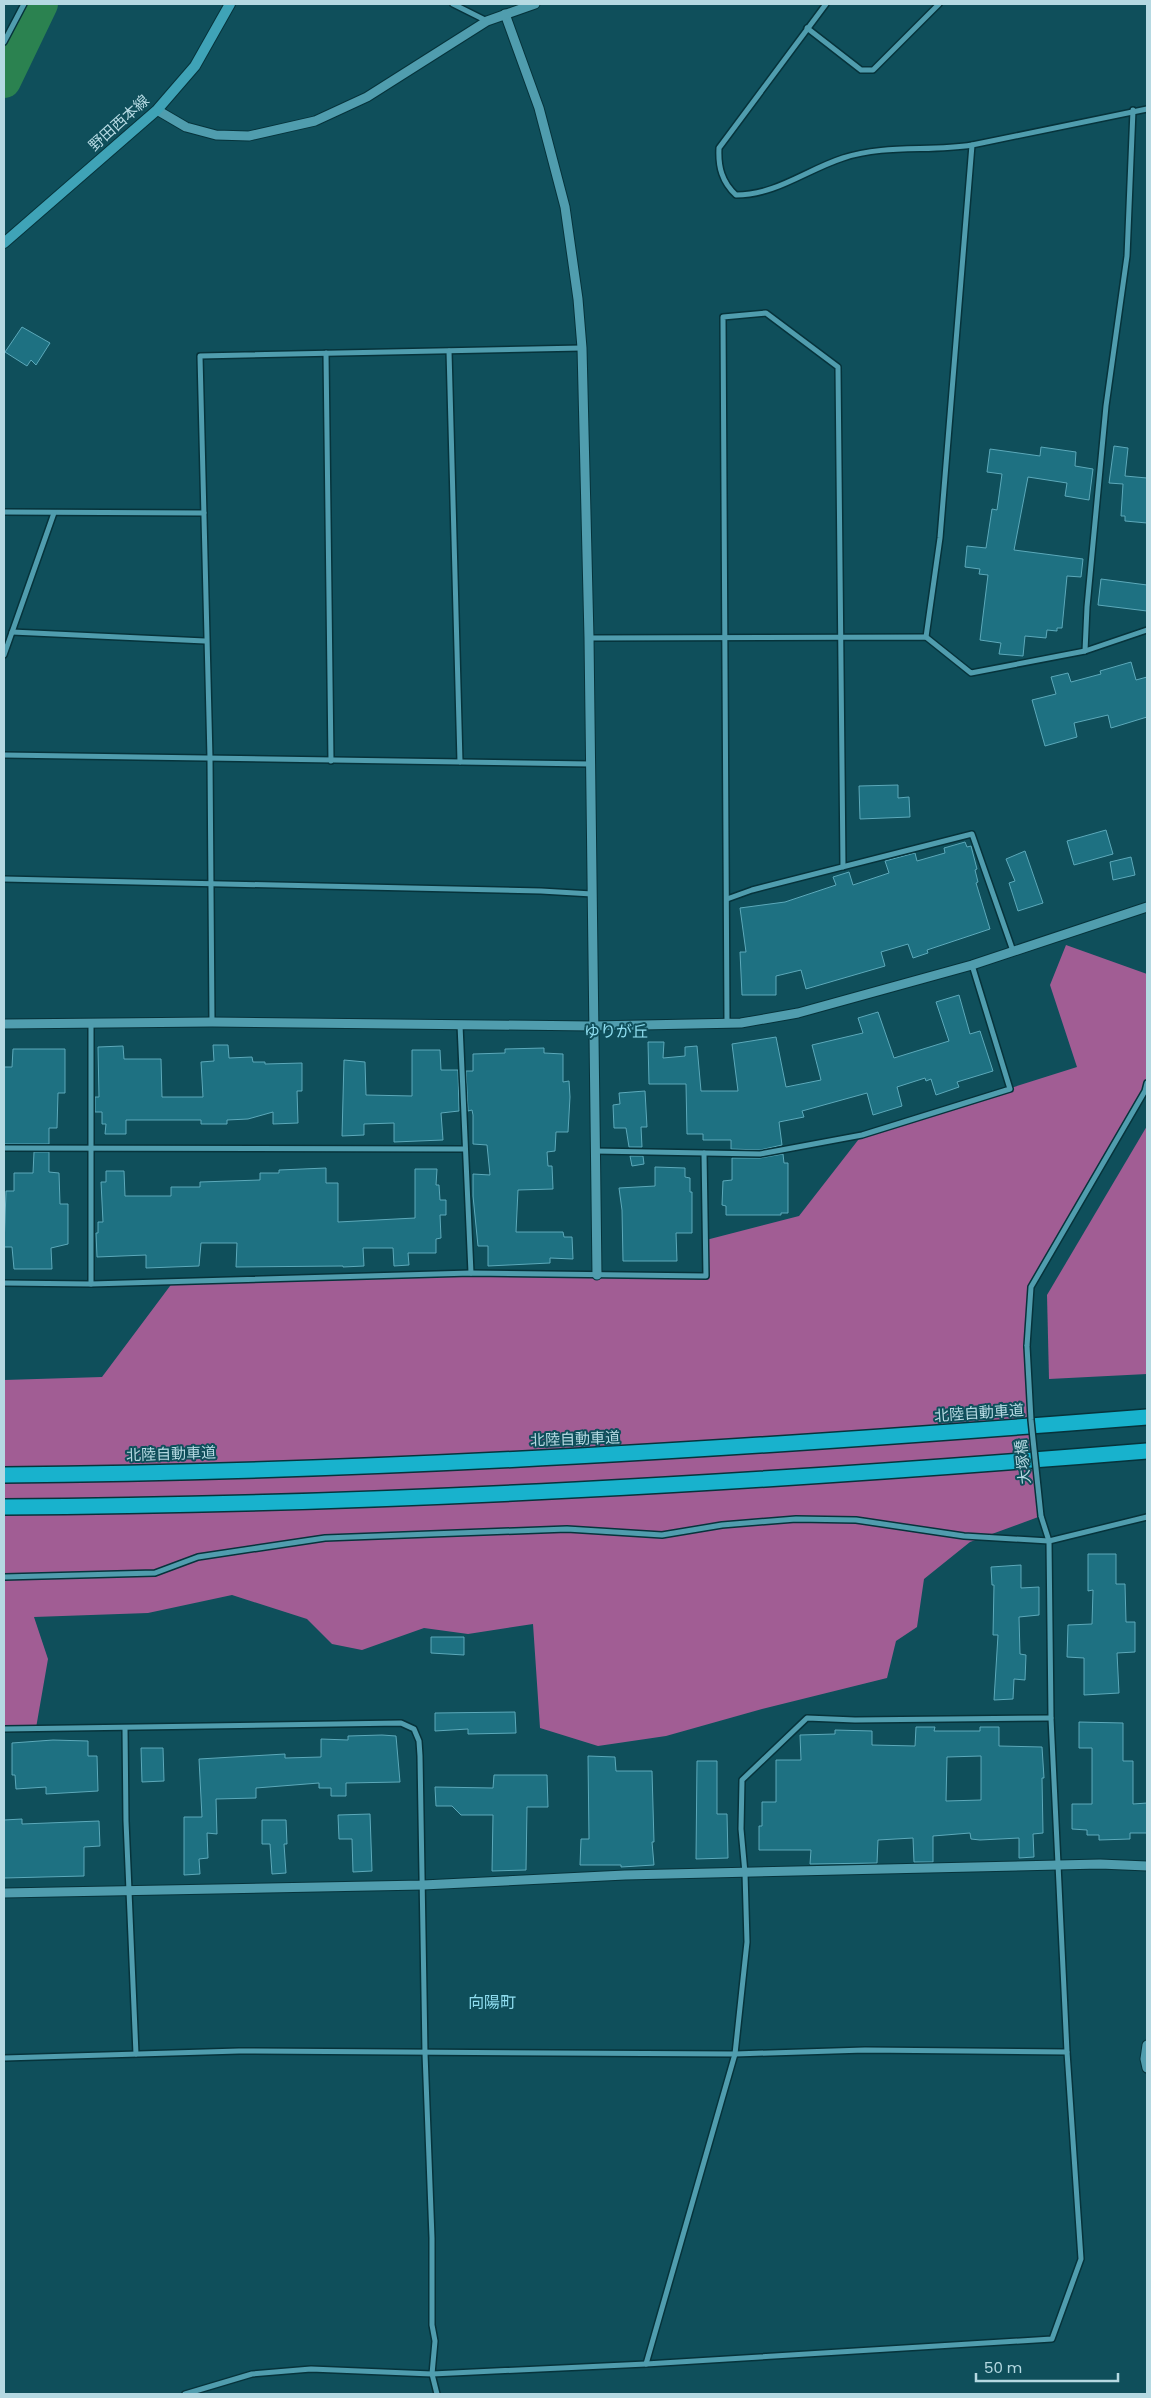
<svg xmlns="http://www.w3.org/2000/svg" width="1151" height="2398" viewBox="0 0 1151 2398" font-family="Poppins,'Noto Sans JP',sans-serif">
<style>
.forest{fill:#a15d94}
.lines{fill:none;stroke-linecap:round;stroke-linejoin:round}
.river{stroke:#2b8250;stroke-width:34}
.building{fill:#1e7182;stroke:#5ca9ba;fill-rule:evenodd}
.minor-casing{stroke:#06333b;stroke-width:8}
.tertiary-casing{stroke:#06333b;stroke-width:11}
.secondary-casing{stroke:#06333b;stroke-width:12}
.motorway-casing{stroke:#06333b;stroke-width:18}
.minor{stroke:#509dae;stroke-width:5}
.tertiary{stroke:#509dae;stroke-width:9}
.secondary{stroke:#3fa3b7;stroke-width:10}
.motorway{stroke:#18b2cd;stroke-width:15}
.minor-bridge-casing{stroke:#06333b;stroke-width:8;stroke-linecap:butt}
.minor-bridge{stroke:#509dae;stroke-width:5}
.labels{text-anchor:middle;stroke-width:4;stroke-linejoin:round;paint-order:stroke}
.street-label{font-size:15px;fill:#b5d9e2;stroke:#0f4f5b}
.neighbourhood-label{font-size:16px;fill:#8fddef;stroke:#0f4f5b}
</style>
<rect width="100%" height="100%" fill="#0f4f5b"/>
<g class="forest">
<polygon points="1066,945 1147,974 1147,1071 1145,1091 1031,1287 1027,1346 1041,1516 970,1542 924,1579 917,1627 896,1641 887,1678 762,1709 666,1736 598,1746 540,1728 533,1624 468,1634 424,1628 362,1650 332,1644 307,1619 232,1595 148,1613 34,1617 48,1659 36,1728 4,1729 4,1380 102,1377 173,1282 471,1273 706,1276 706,1240 799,1216 862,1135 1077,1067 1050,985"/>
<polygon points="1147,1126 1147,1374 1049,1379 1047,1295"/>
</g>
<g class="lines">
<polyline class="river" points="4,81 41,4"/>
</g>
<g class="building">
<polygon points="22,327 50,343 36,365 31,360 27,366 5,352"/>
<polygon points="1114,446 1128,448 1125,476 1147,478 1147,523 1125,521 1125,516 1121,516 1123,484 1109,483"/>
<polygon points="1041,447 1076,452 1075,466 1093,469 1089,500 1065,496 1067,483 1028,477 1014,550 1083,559 1081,577 1067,576 1062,628 1057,628 1057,631 1047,630 1046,638 1025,636 1023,656 999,654 1001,643 980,640 988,575 979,574 980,569 965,567 967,546 986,548 992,509 997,510 1002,474 987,472 990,449 1040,456"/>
<polygon points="1101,579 1147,585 1147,611 1098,605"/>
<polygon points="1131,662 1136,680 1147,677 1147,717 1111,728 1108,715 1074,723 1077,737 1045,746 1032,700 1056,694 1051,677 1068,673 1071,682 1101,674 1100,671"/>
<polygon points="898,785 898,798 909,797 910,817 860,819 859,786"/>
<polygon points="1106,830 1113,854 1074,865 1067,841"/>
<polygon points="965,842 967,847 971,846 977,869 975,870 978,882 976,883 990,929 927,950 928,953 913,958 908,944 881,952 885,966 806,989 801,970 776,976 776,995 742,995 740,952 746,952 740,908 785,902 836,885 833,877 849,872 853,885 889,873 885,861 915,853 917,861 945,853 944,848"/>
<polygon points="1025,851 1043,903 1018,911 1009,883 1015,881 1006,859"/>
<polygon points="1131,857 1135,875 1113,880 1110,862"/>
<polygon points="959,995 970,1034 980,1031 993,1071 957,1082 959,1087 936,1095 931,1079 926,1081 925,1078 897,1087 902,1106 873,1115 867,1093 802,1111 804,1117 779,1122 782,1145 760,1150 731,1149 731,1140 703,1140 703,1134 687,1134 686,1084 649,1084 648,1042 664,1042 663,1058 685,1056 685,1047 697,1046 701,1091 738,1091 732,1044 776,1037 786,1087 821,1080 812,1045 863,1033 858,1018 878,1012 894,1058 949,1041 936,1002"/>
<polygon points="213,1045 228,1045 229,1058 252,1057 253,1062 265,1062 265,1064 302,1063 302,1091 297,1091 298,1123 273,1124 273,1112 248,1119 227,1120 227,1124 201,1124 201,1120 126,1120 126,1134 105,1134 106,1124 102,1124 102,1112 95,1112 95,1097 99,1097 98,1047 123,1046 124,1059 161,1059 162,1097 203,1097 201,1062 214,1061"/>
<polygon points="544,1048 544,1053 563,1054 563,1082 569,1081 570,1097 568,1132 556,1132 555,1151 547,1152 548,1166 552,1166 553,1189 518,1190 516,1232 563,1232 564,1237 572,1237 573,1259 550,1258 550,1263 488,1266 488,1246 478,1246 473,1196 473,1174 490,1175 487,1145 473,1144 473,1115 472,1110 468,1111 466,1071 473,1071 473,1054 505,1053 505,1049"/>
<polygon points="13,1049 65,1049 65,1093 58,1093 57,1128 49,1128 49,1144 4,1144 4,1067 12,1067"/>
<polygon points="412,1050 440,1050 441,1070 458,1070 459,1111 441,1113 443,1140 394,1142 394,1123 364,1124 364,1135 342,1136 344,1060 365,1062 366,1095 412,1096"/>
<polygon points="645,1091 647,1127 641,1127 642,1147 629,1147 626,1128 614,1128 613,1105 620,1104 619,1093"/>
<polygon points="34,1152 49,1152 49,1172 59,1173 60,1204 68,1204 68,1244 51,1248 52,1269 14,1269 12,1247 4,1247 6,1191 14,1191 14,1173 33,1173"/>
<polygon points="783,1154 784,1163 788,1163 788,1213 781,1213 781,1215 726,1215 726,1206 722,1205 723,1181 732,1180 732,1158 760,1158"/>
<polygon points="630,1156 643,1156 644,1164 632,1166"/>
<polygon points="655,1167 685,1168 685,1177 690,1178 690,1192 692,1192 692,1233 676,1233 677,1261 623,1261 622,1210 619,1188 655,1186"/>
<polygon points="326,1168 326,1183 338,1183 338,1222 415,1218 415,1169 437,1169 436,1185 439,1185 440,1200 446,1200 446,1215 440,1215 441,1238 436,1239 436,1253 408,1253 409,1265 394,1266 393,1248 363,1248 364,1266 343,1267 343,1266 236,1267 237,1243 201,1243 199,1266 146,1268 146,1255 97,1257 96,1233 98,1233 98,1222 103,1222 101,1182 106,1182 106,1171 124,1171 125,1196 171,1196 171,1187 200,1187 200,1182 260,1180 260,1173 279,1173 279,1170"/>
<polygon points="1088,1554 1116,1554 1116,1584 1125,1584 1126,1622 1135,1622 1135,1652 1117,1653 1119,1693 1084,1695 1084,1658 1067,1657 1068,1625 1092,1624 1093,1590 1088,1591"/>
<polygon points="1021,1565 1021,1588 1039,1587 1039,1615 1019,1617 1020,1654 1026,1655 1025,1680 1014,1679 1013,1699 994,1700 998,1635 993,1635 994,1585 992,1585 991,1567"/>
<polygon points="431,1637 464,1637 464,1655 431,1653"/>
<polygon points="515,1712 516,1733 468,1734 468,1729 435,1731 435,1713"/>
<polygon points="1079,1722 1123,1723 1123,1761 1133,1761 1133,1804 1147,1803 1147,1833 1130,1833 1130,1839 1099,1840 1099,1835 1087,1835 1087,1830 1072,1829 1072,1804 1092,1804 1092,1748 1079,1748"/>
<path d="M916 1727H935L934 1731H980V1727H999V1746L1042 1747 1044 1778H1042L1043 1833 1033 1834 1034 1857 1019 1858V1838L980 1840 971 1839 970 1833 933 1836V1862H914L913 1838 878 1840 877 1863 810 1864 811 1850H759V1826H762V1802H776V1760H801L800 1735 835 1734V1730L872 1731V1745L915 1746ZM981 1756V1800L946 1801 947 1757Z"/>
<polygon points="382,1735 396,1736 400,1782 346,1783 346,1796 331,1796 331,1788 319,1788 319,1783 256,1788 256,1798 216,1799 217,1834 207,1833 208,1858 199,1859 200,1874 184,1875 184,1817 202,1817 199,1759 285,1754 285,1758 321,1757 321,1739 348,1740 348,1736"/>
<polygon points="53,1740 88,1741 88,1756 97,1756 98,1791 46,1794 46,1787 16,1789 15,1775 12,1775 12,1743"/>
<polygon points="141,1748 163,1748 164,1781 142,1782"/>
<polygon points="588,1756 615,1757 616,1771 652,1771 654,1842 652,1842 654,1865 621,1867 621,1865 580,1865 581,1839 589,1839"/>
<polygon points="697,1761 717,1761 717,1814 727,1814 728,1858 696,1859"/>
<polygon points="494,1775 547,1775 548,1807 527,1807 526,1870 492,1871 493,1815 461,1815 452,1806 436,1806 435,1787 493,1788"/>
<polygon points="370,1814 372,1871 353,1872 352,1839 339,1839 338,1815"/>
<polygon points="22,1819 22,1824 99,1821 100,1846 84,1847 84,1876 4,1878 4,1820"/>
<polygon points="262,1820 286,1820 287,1844 284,1844 286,1873 272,1874 270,1844 262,1844"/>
</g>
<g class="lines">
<defs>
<g id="minor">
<polyline points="453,4 487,21"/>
<path d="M826 4 719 148C718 167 722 182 736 195 776 195 806 170 843 158 885 144 930 152 972 145L1147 109"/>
<polyline points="807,28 861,70 873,70 939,4"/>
<polyline points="4,42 24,4"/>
<polyline points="449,351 460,762"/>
<polyline points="326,353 331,761"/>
<polyline points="4,512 204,513"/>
<polyline points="12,632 205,641"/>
<polyline points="926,637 940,538 972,145"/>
<polyline points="589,638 926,637 971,673 1085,651 1147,630"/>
<polyline points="1085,651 1087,607 1106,406 1127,256 1133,110"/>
<polyline points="4,655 54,513"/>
<polyline points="4,755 590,764"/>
<polyline points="4,879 541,891 592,894"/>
<polyline points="727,899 752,890 972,834 1013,951"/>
<polyline points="91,1022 91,1284"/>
<polyline points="212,1022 210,758 200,356 582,348"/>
<polyline points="727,1022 723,317 766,313 838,367 843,867"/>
<polyline points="460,1025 471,1273"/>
<polyline points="4,1148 465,1149"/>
<polyline points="595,1151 760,1154 862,1135 1010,1089 972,965"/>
<polyline points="4,1283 91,1284 471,1273 706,1276 704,1153"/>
<polyline points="1027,1346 1031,1287 1145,1091 1147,1083"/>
<polyline points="4,1577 155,1573 198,1557 325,1538 567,1529 662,1535 722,1525 796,1519 856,1520 964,1536 1049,1541 1147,1517"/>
<polyline points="125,1728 126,1821 136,2054"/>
<polyline points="4,1729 401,1723 414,1729 419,1741 420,1756 425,2053 432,2238 432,2325 435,2341 432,2374 437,2394"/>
<polyline points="4,2058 239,2051 735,2054 865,2050 1067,2052"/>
<polyline points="646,2364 735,2054 747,1942 745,1873 741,1829 742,1780 807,1718 855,1720 1051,1718"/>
<polyline points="185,2394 252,2374 311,2369 432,2374 646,2364 1052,2339 1081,2259 1067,2052 1051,1718 1049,1541 1041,1516"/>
</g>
<g id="tertiary">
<polyline points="505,14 539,108 565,207 578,299 582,348 589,638 597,1275"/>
<polyline points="157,110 186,127 216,135 249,136 315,121 367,97 487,21 535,4"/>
<polyline points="4,1024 212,1022 593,1026 741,1023 798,1013 972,965 1147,907"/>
<polyline points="4,1893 423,1885 625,1875 1100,1864 1147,1866"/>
<polyline points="1147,2045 1145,2059 1147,2068"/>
</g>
<polyline id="secondary" points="4,243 157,110 195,66 230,4"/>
<g id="motorway">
<path d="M4 1475C385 1472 767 1447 1147 1417"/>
<path d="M4 1507C385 1505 767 1482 1147 1451"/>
</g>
</defs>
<use href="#minor" class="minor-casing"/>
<use href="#tertiary" class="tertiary-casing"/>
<use href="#secondary" class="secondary-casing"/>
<use href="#motorway" class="motorway-casing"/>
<use href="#minor" class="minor"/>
<use href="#tertiary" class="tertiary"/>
<use href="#secondary" class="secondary"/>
<use href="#motorway" class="motorway"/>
<defs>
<polyline id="minor-bridge" points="1027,1346 1031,1420 1041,1516"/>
</defs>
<use href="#minor-bridge" class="minor-bridge-casing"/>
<use href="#minor-bridge" class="minor-bridge"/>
</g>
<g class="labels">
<g class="street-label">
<text transform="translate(119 123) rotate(-42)" y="5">野田西本線</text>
<text transform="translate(979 1413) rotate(-4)" y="5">北陸自動車道</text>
<text transform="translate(575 1439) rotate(-2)" y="5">北陸自動車道</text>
<text transform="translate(171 1454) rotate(-2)" y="5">北陸自動車道</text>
<text transform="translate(1023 1462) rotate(-96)" y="5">大塚橋</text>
</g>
<g class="neighbourhood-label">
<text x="616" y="1037">ゆりが丘</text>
<text x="492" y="2008">向陽町</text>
</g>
</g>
<rect width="1151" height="2398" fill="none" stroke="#b5d9e2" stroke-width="10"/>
<path d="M976 2373v8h142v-8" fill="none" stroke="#b5d9e2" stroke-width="2.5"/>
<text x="984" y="2373" font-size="15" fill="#b5d9e2" stroke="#0f4f5b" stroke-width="4" paint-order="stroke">50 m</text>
</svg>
